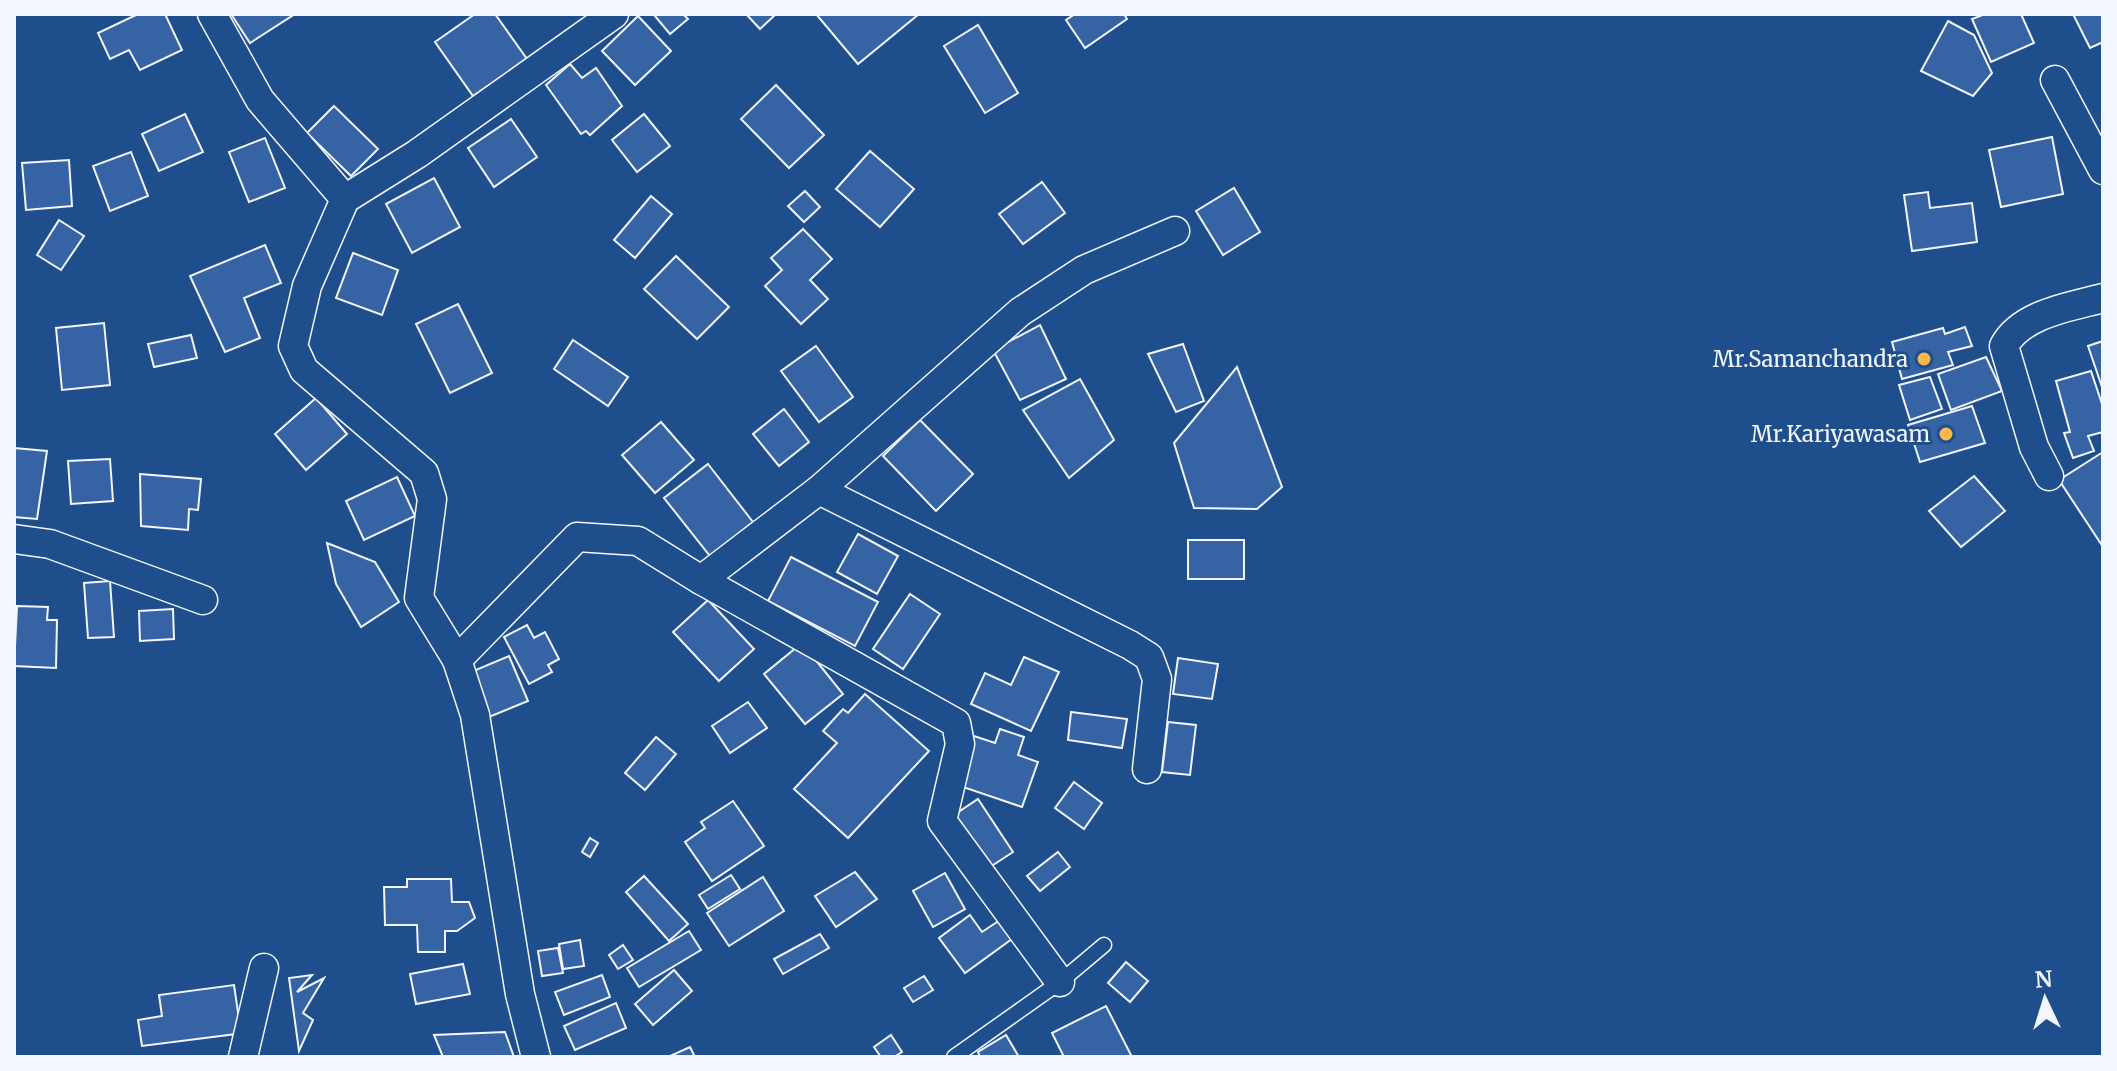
<svg xmlns="http://www.w3.org/2000/svg" width="2117" height="1071" viewBox="0 0 2117 1071" font-family="Merriweather,serif">
<style>
.building{fill:#3563a3;stroke:#f2f6ff;stroke-width:2}
.lines{fill:none;stroke-linecap:round;stroke-linejoin:round}
.service-casing{stroke:#f2f6ff;stroke-width:17}
.minor-casing{stroke:#f2f6ff;stroke-width:31}
.service{stroke:#1f4e8c;stroke-width:14}
.minor{stroke:#1f4e8c;stroke-width:28}
.poi-dot{fill:#ffb74d;stroke:#1f4e8c;stroke-width:3}
.labels{text-anchor:middle;stroke-width:6;stroke-linejoin:round;paint-order:stroke}
.poi-label{font-size:22px;fill:#f2f6ff;stroke:#1f4e8c;text-anchor:end}
</style>
<rect width="100%" height="100%" fill="#1f4e8c"/>
<g class="building">
<polygon points="138,14 165,14 182,50 140,70 129,50 110,59 98,33"/>
<polygon points="231,14 295,14 250,43"/>
<polygon points="475,14 495,14 527,59 473,96 435,42"/>
<polygon points="683,14 688,19 670,34 654,15"/>
<polygon points="746,14 776,14 760,29"/>
<polygon points="816,14 919,14 858,64"/>
<polygon points="1075,14 1124,14 1127,19 1085,48 1066,20"/>
<polygon points="1985,14 2021,14 2034,43 1991,62 1972,19"/>
<polygon points="2073,14 2103,14 2103,42 2090,48"/>
<polygon points="638,16 671,51 635,85 602,51"/>
<polygon points="1948,21 1974,35 1992,73 1973,96 1921,71"/>
<polygon points="978,25 1018,93 985,113 944,46"/>
<polygon points="570,64 582,78 596,68 622,106 590,135 586,131 581,134 546,85"/>
<polygon points="776,85 824,135 789,168 741,119"/>
<polygon points="334,106 378,149 351,176 307,133"/>
<polygon points="185,114 203,152 159,171 142,134"/>
<polygon points="644,114 670,146 637,172 612,140"/>
<polygon points="511,119 537,157 494,187 468,148"/>
<polygon points="2052,137 2063,194 2001,207 1989,150"/>
<polygon points="265,138 285,188 249,202 229,152"/>
<polygon points="870,151 914,189 880,227 836,189"/>
<polygon points="131,152 148,196 110,211 93,166"/>
<polygon points="69,160 72,206 26,210 22,163"/>
<polygon points="434,178 460,227 412,253 386,204"/>
<polygon points="1042,182 1065,213 1023,244 999,214"/>
<polygon points="1234,188 1260,232 1223,255 1196,211"/>
<polygon points="805,191 820,207 804,222 788,206"/>
<polygon points="1928,192 1930,208 1972,203 1977,242 1912,251 1904,195"/>
<polygon points="651,196 672,214 635,258 614,240"/>
<polygon points="59,220 84,236 61,270 37,255"/>
<polygon points="803,229 832,259 810,280 828,299 801,324 765,286 782,270 771,258"/>
<polygon points="265,245 281,283 244,298 260,338 225,352 190,276"/>
<polygon points="353,253 398,270 382,315 336,298"/>
<polygon points="676,256 729,307 697,339 644,289"/>
<polygon points="458,304 492,373 450,393 416,324"/>
<polygon points="104,323 110,385 62,390 56,328"/>
<polygon points="1040,325 1066,379 1020,400 993,350"/>
<polygon points="1965,327 1972,346 1948,352 1953,365 1902,379 1892,342 1943,328 1945,334"/>
<polygon points="191,335 197,358 154,367 148,344"/>
<polygon points="573,340 628,377 608,406 554,369"/>
<polygon points="2103,341 2103,390 2088,346"/>
<polygon points="1183,344 1204,401 1176,412 1148,354"/>
<polygon points="816,346 853,397 819,422 781,371"/>
<polygon points="1986,357 2002,391 1951,410 1938,374"/>
<polygon points="1237,367 1282,487 1257,509 1194,508 1174,443"/>
<polygon points="2091,371 2103,407 2103,432 2088,436 2094,451 2073,458 2064,433 2070,432 2056,381"/>
<polygon points="1930,377 1942,409 1910,420 1899,385"/>
<polygon points="1080,379 1114,440 1069,478 1023,410"/>
<polygon points="316,398 347,434 306,470 275,434"/>
<polygon points="1972,406 1985,443 1920,462 1908,425"/>
<polygon points="784,409 809,442 779,466 753,434"/>
<polygon points="920,420 973,474 936,511 883,456"/>
<polygon points="661,422 694,460 655,493 622,455"/>
<polygon points="14,448 47,451 37,519 14,517"/>
<polygon points="2103,452 2103,547 2059,480"/>
<polygon points="110,459 113,501 71,504 68,461"/>
<polygon points="708,464 753,522 710,556 664,498"/>
<polygon points="140,474 201,479 198,510 189,509 188,530 141,526"/>
<polygon points="1974,476 2005,511 1961,547 1929,511"/>
<polygon points="397,477 415,516 364,540 346,501"/>
<polygon points="858,534 898,556 877,594 837,572"/>
<rect x="1188" y="540" width="56" height="39"/>
<polygon points="327,543 375,562 399,602 361,627 336,584"/>
<polygon points="791,557 878,602 855,646 768,601"/>
<polygon points="110,581 114,637 88,638 84,583"/>
<polygon points="910,594 940,614 903,669 873,649"/>
<polygon points="708,600 754,649 719,681 673,632"/>
<polygon points="17,606 48,607 47,620 57,620 56,668 14,666"/>
<polygon points="173,609 174,639 140,641 139,611"/>
<polygon points="527,625 534,638 545,632 559,659 548,665 552,672 529,684 504,637"/>
<polygon points="802,643 843,694 805,724 764,674"/>
<polygon points="509,656 528,701 489,717 471,672"/>
<polygon points="1024,657 1059,672 1031,731 971,704 985,673 1011,685"/>
<polygon points="1178,658 1218,664 1212,699 1173,694"/>
<polygon points="865,694 929,751 848,838 794,789 837,743 823,731 843,709 848,713"/>
<polygon points="748,702 767,728 730,753 712,726"/>
<polygon points="1071,712 1127,719 1122,748 1068,740"/>
<polygon points="1168,722 1196,725 1190,775 1162,772"/>
<polygon points="1000,729 1024,737 1018,755 1038,762 1022,807 957,785 974,736 995,743"/>
<polygon points="656,737 676,754 645,790 625,773"/>
<polygon points="1074,782 1102,803 1084,829 1055,808"/>
<polygon points="978,799 1013,852 987,869 951,817"/>
<polygon points="733,801 764,846 712,881 685,842 705,828 701,822"/>
<polygon points="590,838 598,843 590,857 582,852"/>
<polygon points="1058,852 1070,867 1040,891 1027,876"/>
<polygon points="855,872 877,899 836,927 815,896"/>
<polygon points="945,873 965,909 933,927 913,891"/>
<polygon points="731,875 740,889 708,909 699,895"/>
<polygon points="644,876 688,924 669,941 626,892"/>
<polygon points="763,877 784,911 729,946 707,913"/>
<polygon points="407,879 451,879 452,902 469,902 475,918 457,931 445,931 445,952 418,952 417,925 385,925 384,887 407,887"/>
<polygon points="970,915 982,932 1003,918 1016,936 965,973 939,938"/>
<polygon points="689,931 701,950 639,987 627,968"/>
<polygon points="820,934 829,948 783,974 774,959"/>
<polygon points="580,940 584,966 563,969 559,944"/>
<polygon points="623,945 633,960 618,969 609,955"/>
<polygon points="558,948 563,973 542,976 538,951"/>
<polygon points="1126,962 1148,981 1130,1002 1108,983"/>
<polygon points="463,964 470,994 416,1004 410,974"/>
<polygon points="674,970 692,991 653,1025 635,1004"/>
<polygon points="312,975 297,992 324,978 303,1013 313,1020 299,1051 289,978"/>
<polygon points="602,975 610,997 564,1015 555,992"/>
<polygon points="924,976 933,990 913,1002 904,988"/>
<polygon points="234,985 239,1019 236,1034 142,1046 138,1020 162,1016 159,995"/>
<polygon points="616,1003 626,1028 575,1050 564,1026"/>
<polygon points="1106,1006 1132,1057 1064,1057 1052,1033"/>
<polygon points="505,1032 514,1057 443,1057 434,1035"/>
<polygon points="891,1035 902,1052 894,1057 881,1057 874,1047"/>
<polygon points="1006,1035 1019,1057 980,1057 978,1052"/>
<polygon points="690,1047 695,1057 668,1057"/>
</g>
<g class="lines">
<defs>
<polyline id="service" points="954,1057 1060,982 1104,945"/>
<g id="minor">
<polyline points="212,14 260,100 345,199 307,286 293,346 304,370 424,473 432,499 419,598 457,660 475,715 520,994 536,1057"/>
<polyline points="2055,80 2103,170"/>
<polyline points="345,199 417,154 614,14"/>
<path d="M2049 476 2034 447 2004 346C2021 314 2069 307 2103 298"/>
<polyline points="819,490 1130,645 1149,657 1157,679 1147,769"/>
<polyline points="14,539 50,544 203,600"/>
<polyline points="701,580 956,723 960,744 942,821 1060,982"/>
<polyline points="457,660 577,537 638,541 701,580 819,490 1020,312 1084,270 1175,231"/>
<polyline points="243,1057 264,968"/>
</g>
</defs>
<use href="#service" class="service-casing"/>
<use href="#minor" class="minor-casing"/>
<use href="#service" class="service"/>
<use href="#minor" class="minor"/>
</g>
<g class="poi-dot">
<circle cx="1924" cy="359" r="8"/>
<circle cx="1946" cy="434" r="8"/>
</g>
<g class="labels">
<g class="poi-label">
<text x="1908" y="367">Mr.Samanchandra</text>
<text x="1930" y="442">Mr.Kariyawasam</text>
</g>
</g>
<rect width="2117" height="1071" fill="none" stroke="#f2f6ff" stroke-width="32"/>
<g transform="translate(2045 999) rotate(356)" stroke="#1f4e8c" stroke-width="6" paint-order="stroke">
<path d="M0-6L14 30L0 20L-14 30Z" fill="#f2f6ff"/>
<text y="-12" font-size="22" font-weight="bold" text-anchor="middle" fill="#f2f6ff">N</text>
</g>
</svg>
